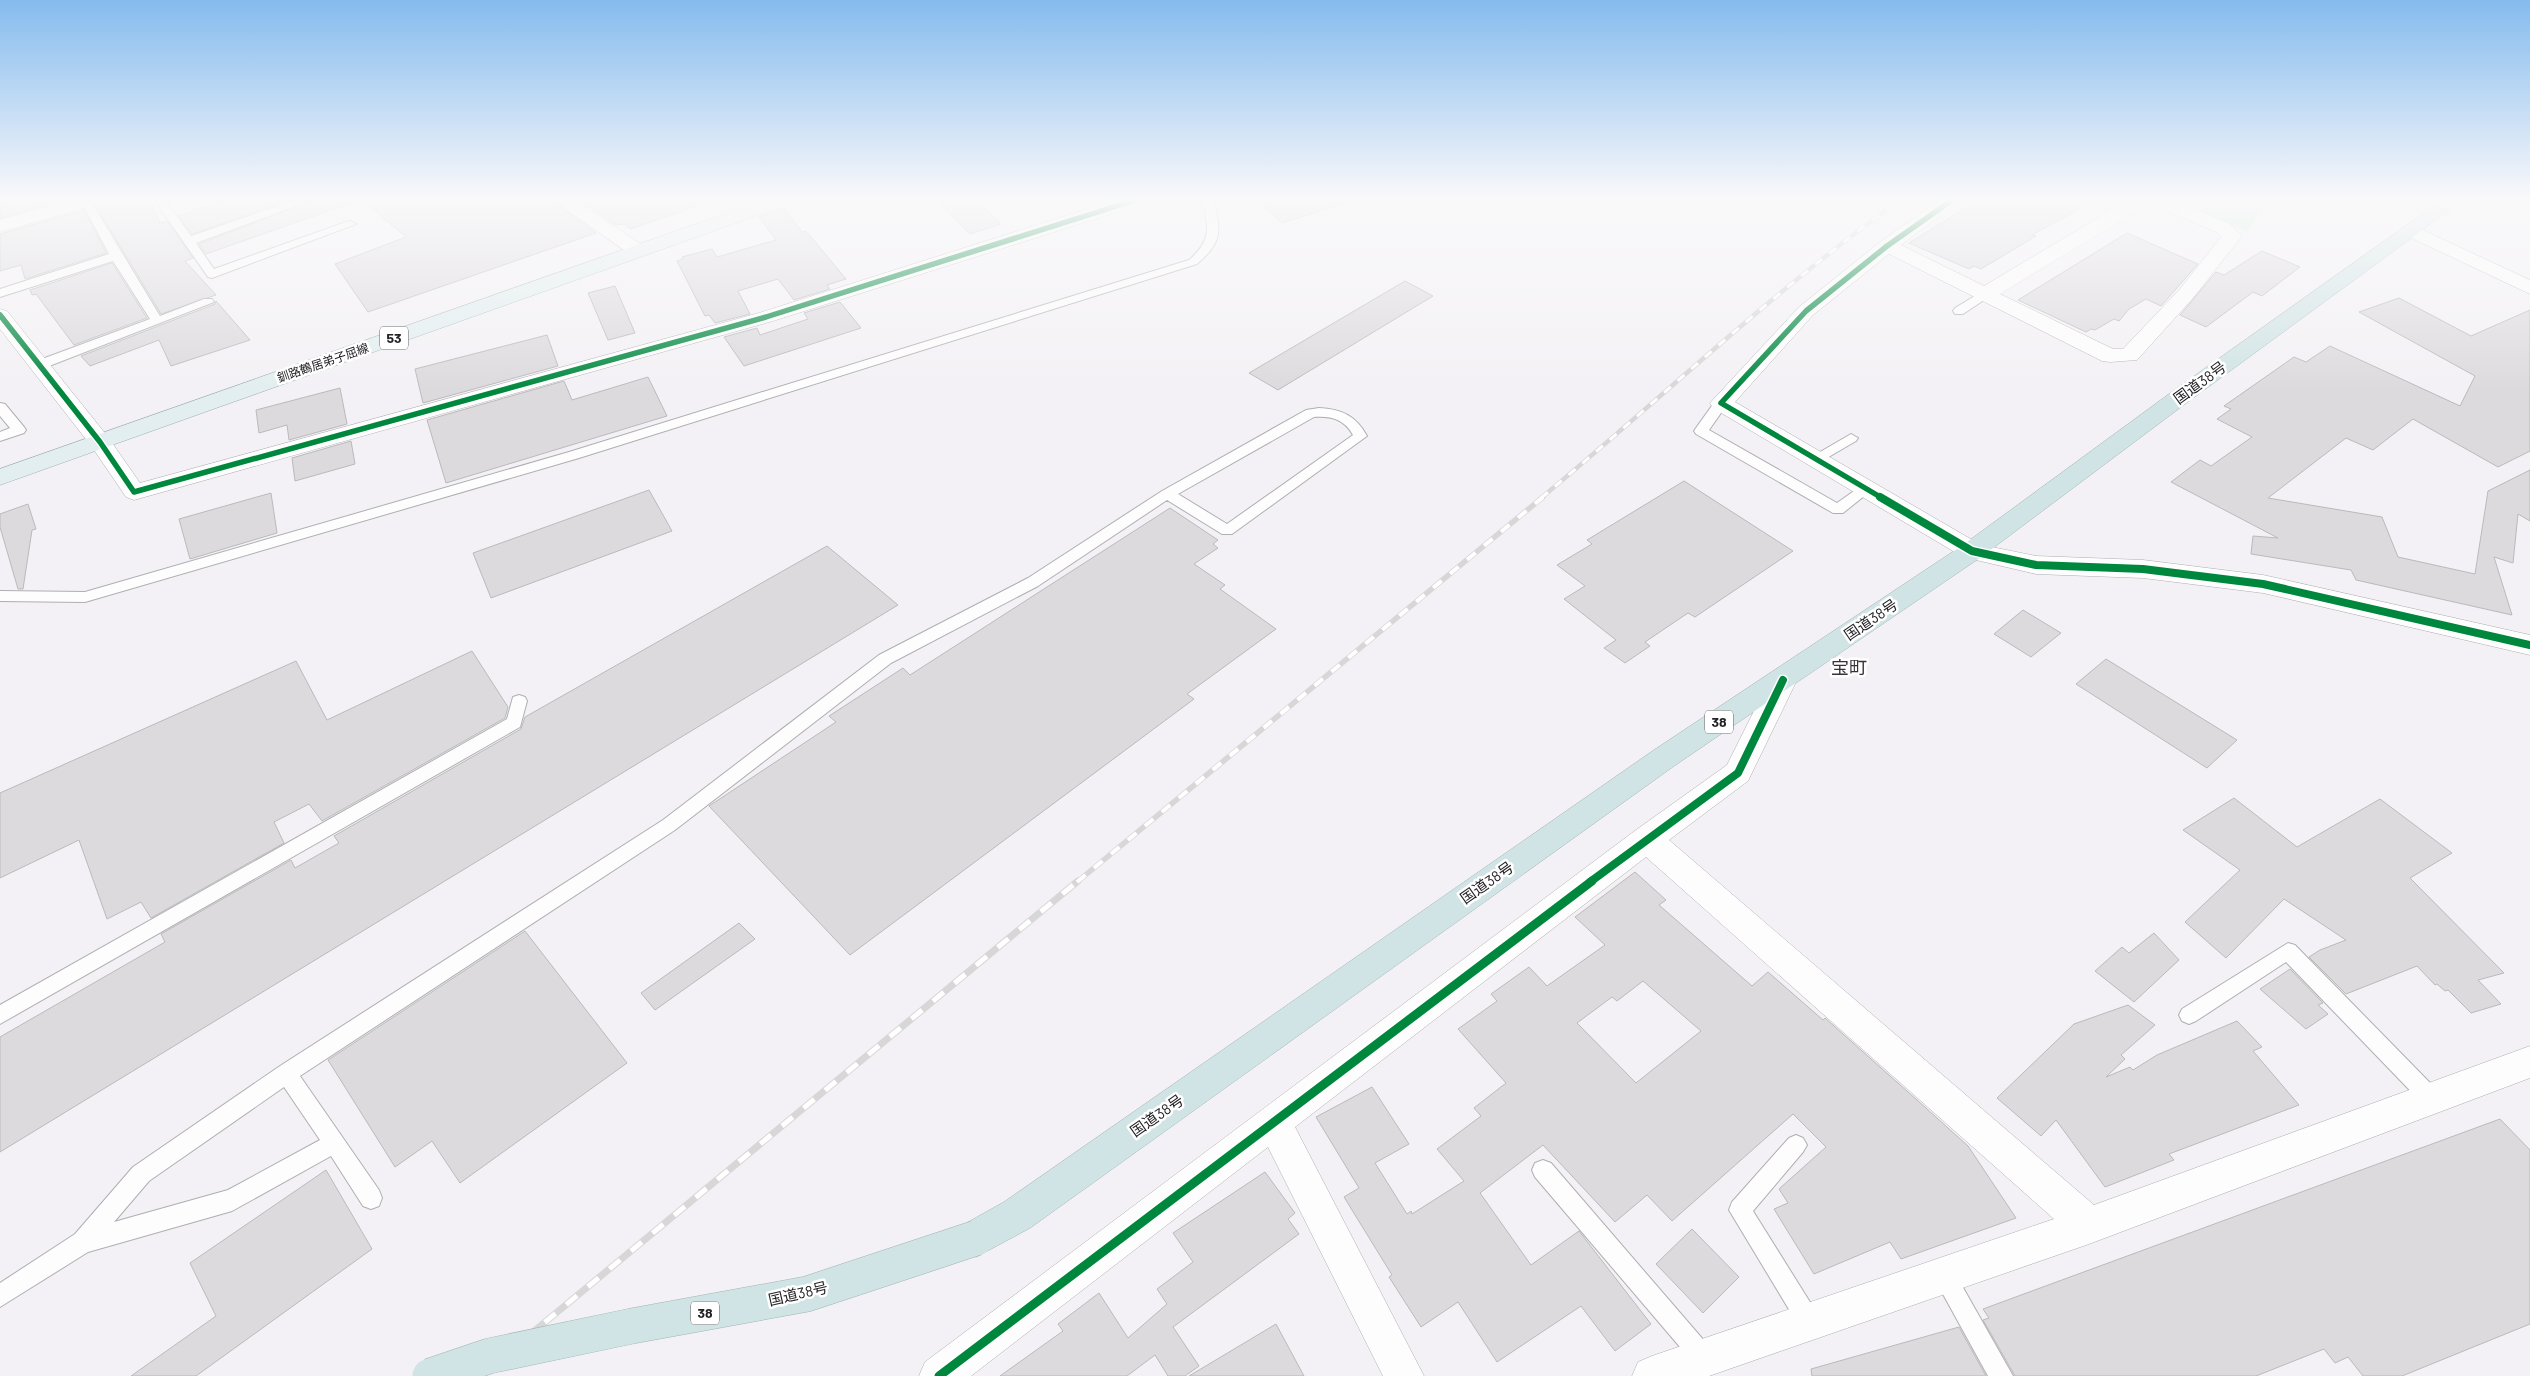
<svg xmlns="http://www.w3.org/2000/svg" width="2530" height="1376" viewBox="0 0 2530 1376" font-family="Barlow,'Noto Sans JP',sans-serif">
<style>
.green{fill:#c2efce}
.building{fill:#dcdadd;stroke:#bab9bb;fill-rule:evenodd}
.lines{fill:none;stroke-linecap:round;stroke-linejoin:round}
.lane-casing{stroke:#afaeb0;stroke-width:2}
.street-casing{stroke:#afaeb0;stroke-width:1}
.secondary-casing{stroke:#afaeb0;stroke-width:1}
.primary-casing{stroke:#a0b4b6;stroke-width:1}
.highway-casing{stroke:#a0b4b6;stroke-width:1}
.lane{fill:#fdfdfe;fill-rule:evenodd}
.street{fill:#fdfdfe;fill-rule:evenodd}
.secondary{fill:#fdfdfe;fill-rule:evenodd}
.primary{fill:#e2eeef;fill-rule:evenodd}
.highway{fill:#d1e4e5;fill-rule:evenodd}
.rail-far2-casing{stroke:#d7d7d7;stroke-width:4.5}
.rail-far1-casing{stroke:#d7d7d7;stroke-width:5.5}
.rail-casing{stroke:#d7d7d7;stroke-width:7}
.rail-far2{stroke:#fff;stroke-width:3;stroke-dasharray:9;stroke-linecap:butt}
.rail-far1{stroke:#fff;stroke-width:4;stroke-dasharray:11;stroke-linecap:butt}
.rail{stroke:#fff;stroke-width:5;stroke-dasharray:14;stroke-linecap:butt}
.highway-bridge-casing{stroke:#a0b4b6;stroke-width:36;stroke-linecap:butt}
.highway-bridge{stroke:#d1e4e5;stroke-width:35}
.cycleway-far2-casing{stroke:#fff;stroke-width:8}
.cycleway-far1-casing{stroke:#fff;stroke-width:11}
.cycleway-casing{stroke:#fff;stroke-width:12}
.cycleway-far2{stroke:#00873e;stroke-width:5.5}
.cycleway-far1{stroke:#00873e;stroke-width:8}
.cycleway{stroke:#00873e;stroke-width:9}
.labels{text-anchor:middle;stroke-width:5;stroke-linejoin:round;paint-order:stroke}
.far-street-label{font-size:12px;fill:#242225;stroke:#fff}
.shield{fill:#fff;stroke:#666466;stroke-width:1}
.shield-label{font-size:14px;font-weight:bold;fill:#242225}
.street-label{font-size:15px;fill:#242225;stroke:#fff}
.quarter-label{font-size:18px;fill:#373439;stroke:#fff}
</style>
<rect width="100%" height="100%" fill="#f3f1f5"/>
<polygon class="green" points="2171,198 2267,198 2248,232"/>
<g class="building">
<polygon points="0,198 69,198 0,218"/>
<polygon points="108,198 149,198 160,223 167,221 193,258 185,261 216,295 161,314 96,206 105,204"/>
<polygon points="229,198 295,198 192,234 179,216"/>
<polygon points="319,198 353,198 354,202 206,254 199,244"/>
<polygon points="360,198 548,198 596,233 368,312 335,264 406,237"/>
<polygon points="576,198 707,198 708,202 630,229 625,224 616,225"/>
<polygon points="935,198 974,198 1001,224 970,234"/>
<polygon points="1255,198 1344,198 1345,203 1282,223"/>
<polygon points="1982,198 2059,198 2081,208 2032,235 2036,236 1981,269 1974,266 1969,269 1909,243"/>
<polygon points="784,208 802,232 806,231 846,279 827,285 830,289 794,300 778,279 738,291 750,314 715,323 709,315 705,316 677,261 683,259 682,257 712,249 717,257 776,240 759,217"/>
<polygon points="84,210 106,253 25,279 21,265 0,271 0,234"/>
<polygon points="2127,233 2198,264 2161,306 2146,299 2129,309 2119,321 2114,319 2095,330 2091,329 2086,332 2018,300"/>
<polygon points="2262,251 2300,267 2262,296 2253,292 2206,327 2180,315 2216,272 2224,275"/>
<polygon points="112,263 147,318 74,345 36,294 32,295 30,290"/>
<polygon points="1405,281 1433,296 1278,390 1249,373"/>
<polygon points="615,286 635,333 608,340 588,293"/>
<polygon points="2399,298 2471,336 2530,310 2530,451 2498,467 2413,419 2373,450 2346,438 2268,498 2382,517 2398,557 2475,574 2488,491 2530,470 2530,521 2518,514 2513,563 2494,557 2512,615 2356,580 2351,570 2251,554 2253,536 2278,538 2171,482 2200,460 2211,466 2252,437 2217,419 2231,409 2224,406 2294,357 2306,362 2330,346 2460,406 2475,376 2359,312"/>
<polygon points="216,301 250,340 171,366 159,340 90,366 81,356 215,304"/>
<polygon points="840,302 861,328 744,366 724,337 757,328 760,335 808,319 804,313"/>
<polygon points="547,335 558,366 423,403 415,369"/>
<polygon points="648,377 667,416 446,483 427,420 564,381 572,400"/>
<polygon points="340,388 347,424 289,440 287,425 259,433 256,410"/>
<polygon points="351,441 355,464 295,481 292,458"/>
<polygon points="1684,481 1793,551 1695,617 1688,613 1645,642 1650,646 1625,663 1604,648 1616,640 1564,599 1585,586 1557,565 1592,544 1587,540"/>
<polygon points="649,490 672,531 491,598 473,553"/>
<polygon points="271,493 277,533 190,559 179,519"/>
<polygon points="28,504 36,529 32,530 23,589 18,589 0,527 0,514"/>
<polygon points="1170,508 1218,540 1213,544 1218,548 1194,564 1225,585 1220,589 1276,629 1187,694 1194,699 850,955 709,806 836,722 829,716 903,668 910,675"/>
<polygon points="827,546 898,605 0,1152 0,1037 165,942 161,934 291,860 295,868 339,843 334,836 521,729 525,717"/>
<polygon points="2023,610 2061,633 2031,657 1994,634"/>
<polygon points="472,651 508,707 505,718 322,821 309,804 274,822 284,843 151,918 141,902 107,919 79,840 0,878 0,793 296,661 327,720"/>
<polygon points="2106,659 2237,740 2207,768 2076,684"/>
<polygon points="2234,798 2297,847 2380,799 2452,853 2410,878 2504,973 2478,980 2501,1004 2471,1013 2448,990 2445,991 2437,984 2435,985 2417,966 2346,994 2309,957 2320,950 2346,940 2284,899 2226,958 2185,922 2240,870 2183,830"/>
<path d="M1635 872 1666 900 1659 905 1752 986 1768 972 1823 1020 1825 1018 1917 1100 1968 1146 2016 1218 1901 1259 1890 1242 1814 1274 1774 1209 1788 1203 1779 1189 1826 1147 1793 1114 1672 1221 1647 1195 1615 1222 1543 1145 1480 1193 1531 1265 1579 1231 1651 1324 1615 1351 1581 1306 1497 1362 1458 1302 1421 1327 1389 1277 1392 1275 1344 1197 1359 1188 1316 1117 1372 1087 1409 1144 1375 1163 1407 1214 1411 1211 1412 1214 1464 1181 1437 1149 1481 1116 1474 1108 1506 1083 1458 1029 1497 1001 1491 994 1529 967 1547 986 1605 945 1575 917ZM1643 981 1701 1031 1636 1083 1577 1023 1612 997 1617 1001Z"/>
<polygon points="739,923 755,939 655,1010 641,993"/>
<polygon points="525,931 627,1063 460,1183 432,1141 395,1167 328,1060"/>
<polygon points="2154,933 2179,960 2134,1002 2095,971 2122,947 2129,953"/>
<polygon points="2290,969 2323,1003 2318,1005 2328,1014 2306,1029 2260,989"/>
<polygon points="2128,1005 2155,1025 2121,1055 2125,1059 2106,1077 2130,1067 2133,1070 2157,1055 2237,1021 2262,1047 2253,1051 2299,1105 2169,1154 2174,1160 2105,1187 2056,1120 2041,1136 1997,1098 2074,1024"/>
<polygon points="2500,1119 2530,1150 2530,1324 2402,1376 2363,1376 2348,1357 2335,1363 2324,1349 2256,1376 2015,1376 1983,1320 1989,1318 1983,1309"/>
<polygon points="326,1170 372,1249 196,1376 131,1376 216,1316 190,1263"/>
<polygon points="1265,1172 1295,1213 1288,1219 1299,1234 1173,1327 1199,1366 1185,1376 1168,1376 1155,1355 1127,1376 1000,1376 1063,1331 1058,1324 1099,1293 1128,1338 1167,1304 1157,1289 1193,1262 1173,1233"/>
<polygon points="1692,1229 1739,1277 1703,1313 1656,1264"/>
<polygon points="1276,1324 1304,1376 1189,1376"/>
<polygon points="1959,1327 1986,1376 1812,1376 1811,1369"/>
</g>
<g class="lines">
<defs>
<g id="lane">
<polygon points="89,198 160,316 204,299 212,299 214,302 44,368 34,368 33,365 34,362 150,319 113,261 0,297 0,289 109,254 81,201"/>
<polygon points="153,198 164,198 191,236 301,198 317,198 196,243 214,269 346,222 350,221 356,224 212,278 208,277"/>
<path d="M1202 198H1214C1220 231 1224 241 1197 264L579 458 85 602 0 601V591L85 592 569 452 1189 260C1213 239 1208 227 1202 198Z"/>
<polygon points="1983,291 1989,295 1987,298 1963,314 1955,314 1953,311 1955,308"/>
<polygon points="1721,399 1728,403 1709,430 1837,503 1861,486 1871,486 1873,489 1843,513 1833,513 1696,434 1694,431 1696,428 1716,400"/>
<polygon points="0,403 5,404 24,427 26,430 24,433 0,441 0,432 10,428 0,416"/>
<path d="M1319 408C1342 409 1356 416 1367 436L1232 534H1222L1167 500 1038 586 891 663 675 830 300 1076 379 1190 382 1198 379 1206 371 1209 363 1206 331 1156 232 1211 88 1252 0 1307V1283L75 1234 133 1167 280 1066 663 820 879 655 1028 578 1162 491 1306 410ZM1314 417C1331 416 1344 419 1353 435L1227 524 1178 494ZM284 1087 320 1140 228 1190 114 1222 149 1181Z"/>
<polygon points="1851,434 1858,438 1856,441 1820,462 1810,462 1808,459"/>
<polygon points="519,695 525,697 527,701 520,727 0,1024 0,1005 507,719 513,697"/>
<polygon points="2288,943 2295,945 2439,1092 2442,1099 2439,1106 2432,1109 2425,1106 2286,962 2196,1021 2189,1024 2182,1021 2179,1015 2182,1009"/>
<polygon points="1796,1135 1803,1138 1807,1145 1803,1152 1753,1211 1818,1315 1821,1323 1818,1331 1810,1334 1802,1331 1729,1210 1732,1202 1789,1138"/>
<polygon points="1543,1160 1551,1163 1713,1351 1717,1359 1713,1367 1705,1371 1697,1367 1535,1177 1532,1170 1535,1163"/>
<polygon points="1944,1265 1952,1268 2013,1376 1988,1376 1933,1276 1936,1268"/>
</g>
<g id="street">
<polygon points="76,198 106,198 104,202 0,232 0,220"/>
<polygon points="550,198 572,198 645,247 648,251 645,255 631,255"/>
<polygon points="1122,198 1151,198 1149,202 773,321 134,500 126,497 92,447 0,329 0,309 7,311 108,437 140,483 759,313"/>
<path d="M1943 198H1964L1901 245 1984 286 2131 198H2171L2230 224 2242 236 2193 298 2137 360 2110 362 2102 361 1889 254 1813 315 1735 402 1981 545 1985 551 1981 557 1972 559 1963 557 1713 408 1710 403 1799 307 1880 242ZM2150 203 2216 232 2221 237 2179 290 2123 349H2113L2000 294Z"/>
<polygon points="1783,670 1793,673 1797,680 1748,781 1669,840 2094,1205 2530,1046 2530,1078 2089,1244 1709,1376 1632,1376 1638,1362 1652,1356 2054,1219 1646,857 1295,1127 1424,1376 1383,1376 1268,1147 971,1376 919,1376 925,1362 1636,830 1727,765 1773,673"/>
</g>
<g id="secondary">
<polygon points="2412,225 2530,280 2530,294 2405,235 2402,231 2405,227"/>
<polygon points="1972,543 2036,556 2143,560 2263,575 2530,635 2530,655 2263,593 2143,578 2036,574 1963,557 1959,551 1963,545"/>
</g>
<polygon id="primary" points="770,198 797,198 795,202 0,485 0,469"/>
<polygon id="highway" points="2445,198 2466,198 2185,404 1981,557 1674,766 1030,1228 976,1257 963,1251 957,1238 963,1225 1004,1202 1654,750 1963,545 2169,394"/>
</defs>
<use href="#lane" class="lane-casing"/>
<use href="#street" class="street-casing"/>
<use href="#secondary" class="secondary-casing"/>
<use href="#primary" class="primary-casing"/>
<use href="#highway" class="highway-casing"/>
<use href="#lane" class="lane"/>
<use href="#street" class="street"/>
<use href="#secondary" class="secondary"/>
<use href="#primary" class="primary"/>
<use href="#highway" class="highway"/>
<defs>
<path id="rail-far2" d="M1541 498C1662 398 1775 289 1903 198"/>
<polyline id="rail-far1" points="1077,882 1543,497"/>
<polyline id="rail" points="480,1376 1078,881"/>
</defs>
<use href="#rail-far2" class="rail-far2-casing"/>
<use href="#rail-far1" class="rail-far1-casing"/>
<use href="#rail" class="rail-casing"/>
<use href="#rail-far2" class="rail-far2"/>
<use href="#rail-far1" class="rail-far1"/>
<use href="#rail" class="rail"/>
<defs>
<polyline id="highway-bridge" points="430,1376 489,1356 632,1326 807,1294 976,1238"/>
</defs>
<use href="#highway-bridge" class="highway-bridge-casing"/>
<use href="#highway-bridge" class="highway-bridge"/>
<defs>
<g id="cycleway-far2">
<polyline points="0,315 100,442 134,492 766,317 1142,198"/>
<polyline points="1882,498 1721,403 1806,311 1887,246 1955,198"/>
</g>
<g id="cycleway-far1">
<polyline points="1880,497 1972,551 2036,565 2143,569 2263,584 2530,645"/>
<polyline points="1590,882 1738,773 1783,680"/>
</g>
<polyline id="cycleway" points="939,1376 1592,881"/>
</defs>
<use href="#cycleway-far2" class="cycleway-far2-casing"/>
<use href="#cycleway-far1" class="cycleway-far1-casing"/>
<use href="#cycleway" class="cycleway-casing"/>
<use href="#cycleway-far2" class="cycleway-far2"/>
<use href="#cycleway-far1" class="cycleway-far1"/>
<use href="#cycleway" class="cycleway"/>
</g>
<linearGradient id="sky" x2="0" y2="1"><stop stop-color="#85bbee"/><stop offset="0.51" stop-color="#faf9fa"/><stop offset="1" stop-color="#faf9fa" stop-opacity="0"/></linearGradient>
<rect width="2530" height="391" fill="url(#sky)"/>
<g class="labels">
<g class="far-street-label">
<text transform="translate(323 363) rotate(-19)" y="4">釧路鶴居弟子屈線</text>
</g>
<g class="shield">
<rect x="380" y="326.5" width="28" height="23" rx="4"/>
<rect x="1705" y="710.5" width="28" height="23" rx="4"/>
<rect x="691" y="1301.5" width="28" height="23" rx="4"/>
</g>
<g class="shield-label">
<text x="394" y="343">53</text>
<text x="1719" y="727">38</text>
<text x="705" y="1318">38</text>
</g>
<g class="street-label">
<text transform="translate(2200 383) rotate(-36)" y="5">国道38号</text>
<text transform="translate(1871 620) rotate(-34)" y="5">国道38号</text>
<text transform="translate(1487 883) rotate(-35)" y="5">国道38号</text>
<text transform="translate(1157 1116) rotate(-35)" y="5">国道38号</text>
<text transform="translate(798 1294) rotate(-13)" y="5">国道38号</text>
</g>
<g class="quarter-label">
<text x="1849" y="674">宝町</text>
</g>
</g>
</svg>
